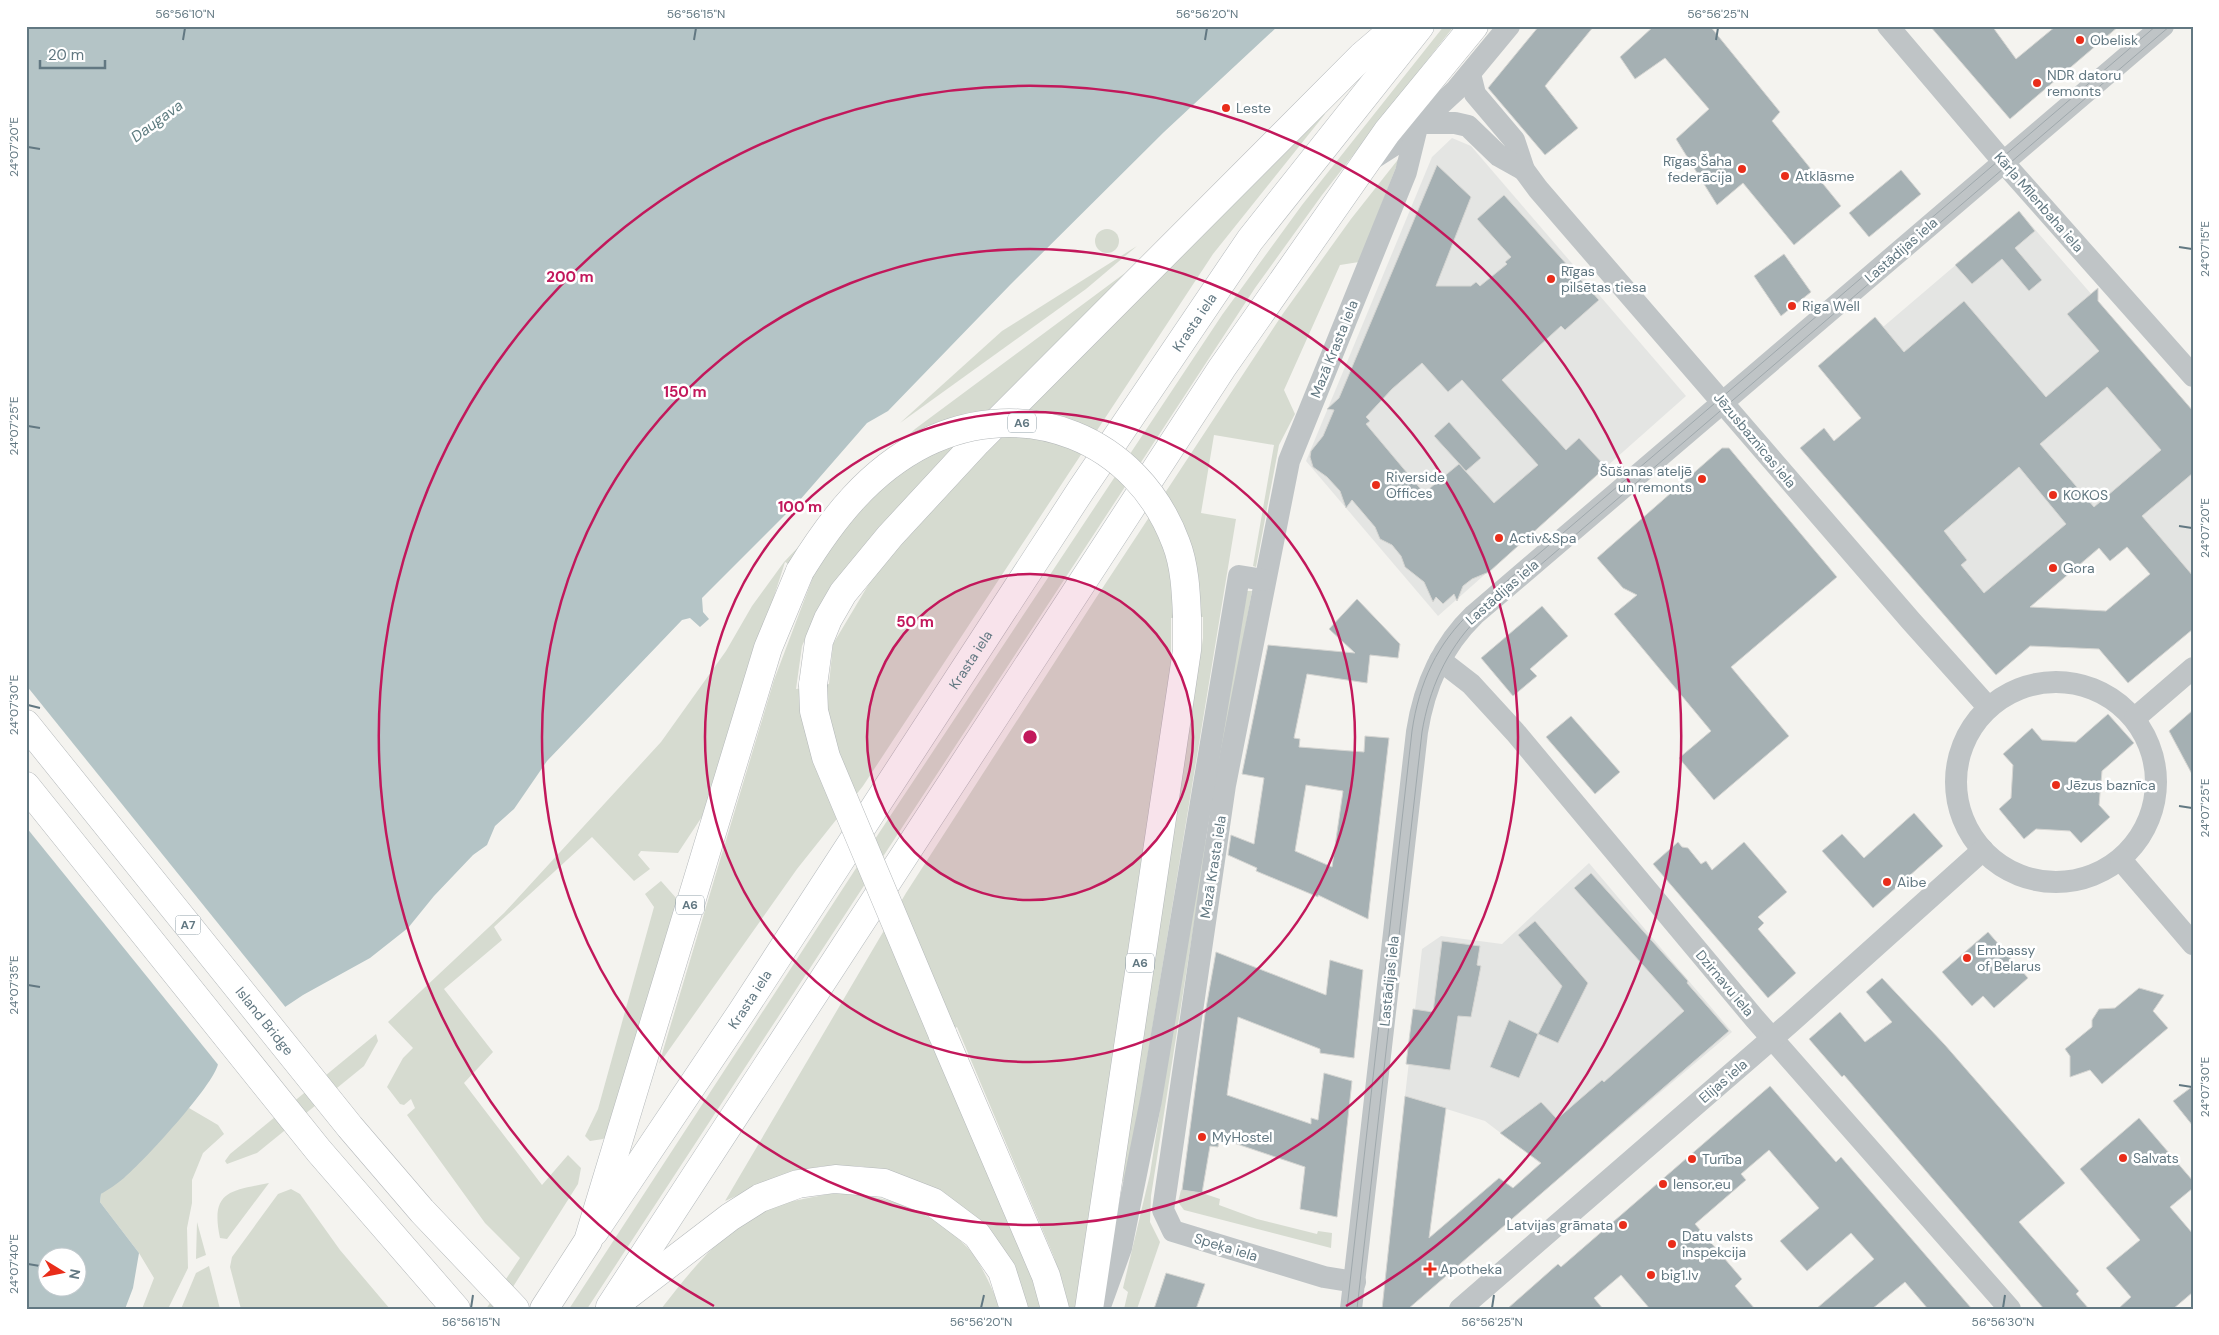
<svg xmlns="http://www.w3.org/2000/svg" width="2219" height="1335" viewBox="0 0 2219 1335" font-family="'DM Sans',sans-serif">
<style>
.built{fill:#e4e5e3}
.green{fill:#d6dbd0}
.water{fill:#b4c4c6;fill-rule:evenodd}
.pier{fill:#f4f3ef}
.building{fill:#a5b0b3;stroke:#d5d5d2;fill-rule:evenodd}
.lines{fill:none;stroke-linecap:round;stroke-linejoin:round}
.major-casing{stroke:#b4b9bc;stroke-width:29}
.highway-casing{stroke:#b4b8ba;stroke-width:29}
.minor{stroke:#bfc4c6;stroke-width:22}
.major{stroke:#fff;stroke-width:28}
.highway{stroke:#fff;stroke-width:28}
.tram{stroke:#9fa8ac;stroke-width:1}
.highway-bridge-casing{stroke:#b4b8ba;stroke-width:29;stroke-linecap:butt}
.highway-bridge{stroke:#fff;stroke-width:28}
.ticks{fill:none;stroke:#627882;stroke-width:2}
.ring{fill:none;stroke:#c2185b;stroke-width:2.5}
.poi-dot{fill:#e92d1a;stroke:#fff;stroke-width:2}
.labels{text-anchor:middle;stroke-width:5;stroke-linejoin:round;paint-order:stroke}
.shield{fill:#fff;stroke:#91a0a8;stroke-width:1}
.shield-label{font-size:12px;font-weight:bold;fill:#627882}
.poi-label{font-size:14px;fill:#627882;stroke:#fff;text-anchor:start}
.street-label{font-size:14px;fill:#627882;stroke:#fff}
.water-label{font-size:15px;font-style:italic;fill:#5d7b7f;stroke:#fff}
.centre{fill:#c2185b;stroke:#fff;stroke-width:2.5}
.ring-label{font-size:15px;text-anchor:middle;font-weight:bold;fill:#c2185b;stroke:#fff;stroke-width:5;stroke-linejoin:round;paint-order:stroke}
.neatline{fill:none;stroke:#627882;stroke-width:2}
.ticks-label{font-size:12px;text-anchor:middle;fill:#627882}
</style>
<rect width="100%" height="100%" fill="#f4f3ef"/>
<g class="built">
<polygon points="1452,138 1471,146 1686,396 1438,616 1306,461 1432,157"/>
<polygon points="2019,211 2193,411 2193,624 2116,534 2014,621 2033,644 1996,675 1940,609 1927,489 1843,396 1900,347 1883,327"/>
<polygon points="1589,863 1732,1032 1559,1178 1485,1121 1405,1096 1422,949 1441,936 1502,944"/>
</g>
<g class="green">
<polygon points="1444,26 1454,26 1322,195 1255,288 587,1309 569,1309 879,833 1222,315 1302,205"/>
<polygon points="1325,114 1213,254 863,786 797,869 659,1064 774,680 813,577 785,562 737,713 711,803 678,853 641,851 638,855 650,869 634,881 592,837 494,927 502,940 444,989 493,1052 464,1083 542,1185 568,1155 581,1168 578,1184 499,1309 486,1309 520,1258 485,1223 407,1115 415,1108 411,1099 404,1105 400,1104 387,1087 403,1058 413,1048 388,1022 504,913 661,742 726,651 752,606 784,562 879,462 915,429 1125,273 921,484 824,598 802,646 796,689 829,684 833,644 876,572 989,447 1317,116"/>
<polygon points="1400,157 1359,262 1340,265 1284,390 1295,414 1279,445 1256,567 1253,566 1274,445 1214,435 1201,513 1236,519 1127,1181 1121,1181 1203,638 1203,617 1171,618 1171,666 1075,1309 1068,1309 1054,1257 957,1027 929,1038 1033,1278 1041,1309 1027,1309 942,1192 902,1175 860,1166 822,1166 783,1175 725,1201 906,893 1094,601 1282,315 1351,219"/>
<circle cx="1107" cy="241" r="12"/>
<polygon points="1137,246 1086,289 900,423 1002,331"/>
<polygon points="1247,591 1252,591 1219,773 1215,773"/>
<polygon points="1202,840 1207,841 1151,1196 1150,1222 1160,1242 1137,1309 1124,1309 1128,1292 1123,1288 1150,1174"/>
<polygon points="661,881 677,899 678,910 610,1134 603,1139 590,1141 585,1136 598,1109 654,907 645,894"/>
<polygon points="376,1034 378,1041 364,1066 257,1153 227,1164 225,1161 230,1154"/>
<polygon points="189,1108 218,1125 224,1134 203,1153 192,1180 192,1203 187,1228 188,1268 168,1309 142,1309 154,1278 139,1253 100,1202 101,1194"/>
<path d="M269 1183 227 1239 220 1238C210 1191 230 1191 269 1183Z"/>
<polygon points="291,1189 300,1194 340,1250 390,1309 241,1309 230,1267 232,1257 278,1194"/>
<polygon points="1181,1190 1202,1193 1220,1199 1219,1205 1257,1219 1317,1234 1318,1231 1332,1233 1331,1248 1184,1210 1178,1202"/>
<path d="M833 1193C885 1194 931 1209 968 1248 982 1264 992 1289 1001 1309H661C689 1273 726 1225 769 1208 789 1200 813 1198 833 1193Z"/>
<polygon points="197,1222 206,1255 196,1259"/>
<polygon points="209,1266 220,1309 181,1309 196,1273"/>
</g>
<path class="water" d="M26 26H1278L1164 132 1010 285 888 411 867 423 799 501 702 598 703 612 709 619 700 627 690 618 682 620 547 761 514 809 495 826 487 845 473 855 434 896 408 928 370 958 303 995 285 1007 218 1064C214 1085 143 1162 124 1178 117 1184 109 1189 101 1194L100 1202 139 1253 133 1288 125 1309H26ZM48 1258H78V1288H48Z"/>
<polygon class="pier" points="26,685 287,1009 220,1067 26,827"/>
<g class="building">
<polygon points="1539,26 1594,26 1545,86 1578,128 1545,155 1488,88"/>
<polygon points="1654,26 1710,26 1780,112 1772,121 1841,206 1794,245 1743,183 1717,205 1676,139 1709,109 1665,58 1635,79 1620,57"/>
<polygon points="1930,26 1992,26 2016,59 2056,26 2119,26 2010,119"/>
<path d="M1437 165 1471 197 1436 286H1471L1476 282 1480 286 1507 264 1505 262 1511 257 1477 219 1504 195 1599 300 1565 330 1561 326 1502 380 1566 450 1579 438 1606 467 1489 572 1472 579 1463 586 1457 601 1454 594 1443 604 1436 597 1433 602 1424 582 1405 567 1401 556 1392 545 1380 539 1375 527 1352 500 1346 508 1340 491 1327 477 1313 467 1310 457 1311 451 1323 436 1334 410 1327 409 1339 398ZM1422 363 1448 392 1462 380 1538 465 1494 503 1459 464 1424 493 1366 424 1370 421 1366 417 1392 389Z"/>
<polygon points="1901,170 1921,194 1869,237 1849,213"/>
<polygon points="2019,211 2035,231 2015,248 2042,280 2029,291 2002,259 1972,284 1955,265"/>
<polygon points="1784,254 1811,292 1781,316 1754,276"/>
<path d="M2098 288V301L2193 411V473L2142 516 2193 576V629L2128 683 2099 649 2030 646 1996 675 1800 448 1824 428 1834 441 1861 418 1818 366 1875 317 1904 352 1964 301 2046 397 2099 351 2067 314ZM2107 387 2161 450 2094 507 2040 444ZM2019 467 2066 524 1984 593 1961 565 1967 560 1944 531ZM2127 547 2150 574 2106 611 2030 607 2099 548 2110 561Z"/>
<polygon points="1449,422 1481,458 1466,471 1434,436"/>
<polygon points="1722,448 1729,448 1837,577 1731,667 1789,736 1714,800 1679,758 1711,731 1614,614 1637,595 1623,588 1597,558"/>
<path d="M1357 599 1400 644 1398 658 1370 655 1367 683 1307 674 1294 738 1300 739 1299 747 1364 752 1365 736 1389 738 1368 919 1318 895V897L1256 871 1257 868 1228 855 1231 835 1254 844 1264 778 1242 774 1268 645 1355 653 1329 629ZM1306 785 1343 791 1332 867 1295 851Z"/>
<polygon points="1542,606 1568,636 1530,669 1537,676 1513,696 1481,658"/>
<polygon points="2193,710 2193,776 2169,731"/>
<polygon points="2108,714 2134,743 2102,771 2099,805 2110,817 2081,843 2070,831 2036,829 2024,839 1999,809 2011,798 2013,765 2003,754 2032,728 2042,740 2076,742"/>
<polygon points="1571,716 1620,772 1595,794 1546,737"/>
<polygon points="1914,813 1943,846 1873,908 1822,851 1842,834 1864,858"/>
<polygon points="1678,842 1682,847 1688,848 1701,864 1706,861 1712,870 1744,842 1787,892 1758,917 1764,923 1758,929 1796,973 1768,998 1653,864"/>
<polygon points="1591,873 1688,981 1687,983 1729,1031 1408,1309 1382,1309 1405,1096 1446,1108 1429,1238 1499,1178 1513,1188 1541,1163 1500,1133 1541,1102 1557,1119 1602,1080 1604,1082 1684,1011 1574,888"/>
<polygon points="1535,921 1588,983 1558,1043 1538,1034 1562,986 1518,935"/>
<polygon points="1988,932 2028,978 1994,1008 1983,996 1972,1006 1942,972"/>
<polygon points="1442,941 1480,946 1477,965 1481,966 1471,1017 1458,1016 1450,1070 1406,1064 1413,1009 1433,1012"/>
<polygon points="1216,952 1326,995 1330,960 1363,970 1354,1058 1320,1053 1320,1049 1238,1017 1227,1095 1311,1124 1311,1118 1318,1120 1324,1073 1352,1081 1337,1217 1300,1209 1305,1167 1219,1138 1218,1147 1210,1146 1202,1193 1182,1190 1205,1014"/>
<polygon points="1882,978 1945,1045 2065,1183 2019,1222 2079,1291 2076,1294 2089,1309 2044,1309 1844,1075 1842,1077 1809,1039 1840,1012 1865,1042 1892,1022 1866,992"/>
<polygon points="2139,988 2164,995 2153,1011 2168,1028 2102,1084 2090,1070 2070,1077 2070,1056 2065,1049 2092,1027 2092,1020 2099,1009 2115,1008"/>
<polygon points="1509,1020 1538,1034 1519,1078 1490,1067"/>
<polygon points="1770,1086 1836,1162 1841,1157 1972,1309 1928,1309 1905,1282 1872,1309 1816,1309 1874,1259 1851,1233 1807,1271 1780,1241 1819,1208 1769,1150 1741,1174 1746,1180 1695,1224 1742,1279 1735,1286 1755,1309 1650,1309 1621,1275 1594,1298 1603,1309 1507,1309 1558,1264 1561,1267"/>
<polygon points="2193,1086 2193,1126 2173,1101"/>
<polygon points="2139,1118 2193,1181 2193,1188 2170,1207 2193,1234 2193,1292 2173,1309 2118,1309 2131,1297 2106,1268 2140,1240 2080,1169"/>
<polygon points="1166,1273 1205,1284 1196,1309 1154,1309"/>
</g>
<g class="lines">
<defs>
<g id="major">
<path id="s1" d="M594 1232 741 1013 1081 490 1250 240 1420 26"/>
<polyline points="610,1307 1222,368 1387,132 1474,26"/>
</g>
<g id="highway">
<polyline points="813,685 819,641 828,619 843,593 890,536 977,442 1362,56 1397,26"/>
<path id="s2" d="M26 724 350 1127 422 1211 515 1309"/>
<polyline points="26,786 319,1151 456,1309"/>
<polyline points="942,1033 1046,1276 1055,1309"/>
<polyline points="544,1309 588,1241 768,648 800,571"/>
<polyline points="610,1309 730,1217 760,1198 798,1184 835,1179 884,1183 933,1202 977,1235 1002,1271 1014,1309"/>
<polyline points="1089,1309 1187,650 1187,617"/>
</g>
</defs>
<use href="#major" class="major-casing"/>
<use href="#highway" class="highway-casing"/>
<g class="minor">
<polyline points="1888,26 2012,172 2193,376"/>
<polyline points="1470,74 1475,94 1514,140 1524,170 1538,189 1911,621 1988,707"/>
<polyline points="1369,161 1402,140 1456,90 1509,26"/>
<polyline points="1440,660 1471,684 1515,732 1755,1019 2010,1309"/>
<circle cx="2056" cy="782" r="100"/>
<polyline points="2135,718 2193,668"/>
<polyline points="2121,860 2193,944"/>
<polyline points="1355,1282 1324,1277 1173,1231 1163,1210 1225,785 1289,461 1406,172 1418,123 1455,123 1468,126 1499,156 1524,170"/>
<polyline points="1099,1309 1121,1248 1151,1100 1239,576 1264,580"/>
<path d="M1351 1309 1417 732C1424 687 1441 647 1474 615L2163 26"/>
<polyline points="1460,1309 1790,1023 1983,850"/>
</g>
<use href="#major" class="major"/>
<use href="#highway" class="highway"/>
<g class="tram">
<path d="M1347 1309 1412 731C1419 683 1437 643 1473 610L2156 26"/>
<path d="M1357 1309 1422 732C1429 690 1446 651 1476 620L2170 26"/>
</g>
<defs>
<g id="highway-bridge">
<path d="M800 571C832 519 869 471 925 443 1025 394 1137 438 1176 543 1185 566 1186 593 1187 617"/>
<polyline points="813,685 814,711 826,757 942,1033"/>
</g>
</defs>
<use href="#highway-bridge" class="highway-bridge-casing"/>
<use href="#highway-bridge" class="highway-bridge"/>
</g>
<path class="ticks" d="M183 40 185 28M694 40 696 28M1205 40 1207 28M1716 40 1718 28M28 147 40 149M2179 247 2192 249M28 426 40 428M2179 526 2192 528M28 705 40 708M2179 806 2192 808M28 985 40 987M2179 1085 2192 1087M28 1264 40 1266M471 1308 473 1295M981 1308 984 1295M1492 1308 1494 1295M2003 1308 2005 1295"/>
<circle cx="1030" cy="737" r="163" fill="#c2185b" fill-opacity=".12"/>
<g class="ring">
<circle cx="1030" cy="737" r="163"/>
<circle cx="1030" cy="737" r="325"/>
<circle cx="1030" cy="737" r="488"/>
<path d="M714 1306A651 651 0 1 1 1346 1306"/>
</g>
<g class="poi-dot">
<circle cx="2080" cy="40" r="5"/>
<circle cx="2037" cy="83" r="5"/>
<circle cx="1226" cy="108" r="5"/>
<circle cx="1742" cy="169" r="5"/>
<circle cx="1785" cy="176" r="5"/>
<circle cx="1551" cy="279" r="5"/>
<circle cx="1792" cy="306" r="5"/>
<circle cx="1702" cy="479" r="5"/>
<circle cx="1376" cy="485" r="5"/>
<circle cx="2053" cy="495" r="5"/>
<circle cx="1499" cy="538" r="5"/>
<circle cx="2053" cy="568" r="5"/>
<circle cx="2056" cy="785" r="5"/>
<circle cx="1887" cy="882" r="5"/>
<circle cx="1967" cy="958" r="5"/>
<circle cx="1202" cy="1137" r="5"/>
<circle cx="2123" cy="1158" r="5"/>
<circle cx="1692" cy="1159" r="5"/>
<circle cx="1663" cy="1184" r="5"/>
<circle cx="1623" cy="1225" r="5"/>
<circle cx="1672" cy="1244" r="5"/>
<path d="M1427.5 1261.5h5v5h5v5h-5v5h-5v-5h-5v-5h5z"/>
<circle cx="1651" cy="1275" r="5"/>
</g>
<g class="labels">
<g class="shield">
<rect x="1008" y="413.5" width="28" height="19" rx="4"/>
<rect x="676" y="895.5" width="28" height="19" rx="4"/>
<rect x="175.5" y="915.5" width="25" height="19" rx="4"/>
<rect x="1126" y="953.5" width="28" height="19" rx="4"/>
</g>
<g class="shield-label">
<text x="1022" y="427">A6</text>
<text x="690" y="909">A6</text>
<text x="188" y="929">A7</text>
<text x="1140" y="967">A6</text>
</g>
<g class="poi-label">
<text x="2090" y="45">Obelisk</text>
<text x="2047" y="80">NDR datoru<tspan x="2047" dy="16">remonts</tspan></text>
<text x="1236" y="113">Leste</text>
<text x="1732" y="166" text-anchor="end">Rīgas Šaha<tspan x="1732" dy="16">federācija</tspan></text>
<text x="1795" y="181">Atklāsme</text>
<text x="1561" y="276">Rīgas<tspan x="1561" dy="16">pilsētas tiesa</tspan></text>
<text x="1802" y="311">Riga Well</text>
<text x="1692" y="476" text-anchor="end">Šūšanas ateljē<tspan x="1692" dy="16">un remonts</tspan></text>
<text x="1386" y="482">Riverside<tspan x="1386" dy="16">Offices</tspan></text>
<text x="2063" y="500">KOKOS</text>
<text x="1509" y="543">Activ&amp;Spa</text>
<text x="2063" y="573">Gora</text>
<text x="2066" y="790">Jēzus baznīca</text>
<text x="1897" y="887">Aibe</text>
<text x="1977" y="955">Embassy<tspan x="1977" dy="16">of Belarus</tspan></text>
<text x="1212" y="1142">MyHostel</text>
<text x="2133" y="1163">Salvats</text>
<text x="1702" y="1164">Turība</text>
<text x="1673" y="1189">lensor.eu</text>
<text x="1613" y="1230" text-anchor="end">Latvijas grāmata</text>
<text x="1682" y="1241">Datu valsts<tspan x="1682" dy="16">inspekcija</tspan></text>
<text x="1440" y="1274">Apotheka</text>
<text x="1661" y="1280">big1.lv</text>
</g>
<g class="street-label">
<text transform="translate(2039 202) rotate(49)" y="5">Kārļa Mīlenbaha iela</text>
<text transform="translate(1901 250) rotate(-41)" y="5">Lastādijas iela</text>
<text dy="5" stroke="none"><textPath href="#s1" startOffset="1090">Krasta iela</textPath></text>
<text transform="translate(1334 349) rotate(-68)" y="5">Mazā Krasta iela</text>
<text transform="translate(1755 440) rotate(50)" y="5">Jēzusbaznīcas iela</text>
<text transform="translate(1502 592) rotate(-41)" y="5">Lastādijas iela</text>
<text dy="5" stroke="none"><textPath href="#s1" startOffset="685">Krasta iela</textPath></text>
<text transform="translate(1213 867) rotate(-81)" y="5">Mazā Krasta iela</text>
<text transform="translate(1389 981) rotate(-84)" y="5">Lastādijas iela</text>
<text transform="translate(1725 983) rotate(50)" y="5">Dzirnavu iela</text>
<text dy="5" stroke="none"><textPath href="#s1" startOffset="280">Krasta iela</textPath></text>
<text dy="5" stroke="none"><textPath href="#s2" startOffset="381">Island Bridge</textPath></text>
<text transform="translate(1723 1081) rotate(-41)" y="5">Elijas iela</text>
<text transform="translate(1226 1247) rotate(17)" y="5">Speķa iela</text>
</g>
<g class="water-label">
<text transform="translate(157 121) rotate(-36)" y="5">Daugava</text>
</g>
</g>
<circle cx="1030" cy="737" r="8" class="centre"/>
<g class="ring-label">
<text x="570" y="282">200 m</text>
<text x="685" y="397">150 m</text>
<text x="800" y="512">100 m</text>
<text x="915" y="627">50 m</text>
</g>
<rect width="2219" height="1335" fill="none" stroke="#ffffff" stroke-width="55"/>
<g transform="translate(62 1272) rotate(100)"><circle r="24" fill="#ffffff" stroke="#c0c9cd"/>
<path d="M0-4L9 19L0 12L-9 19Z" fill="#e92d1a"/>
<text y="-8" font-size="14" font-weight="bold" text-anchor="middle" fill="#627882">N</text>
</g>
<path d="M40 60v8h65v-8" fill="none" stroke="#627882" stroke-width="2.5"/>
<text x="48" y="60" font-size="15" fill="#627882" stroke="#ffffff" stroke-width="4" paint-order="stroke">20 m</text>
<rect x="28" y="28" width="2164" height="1280" class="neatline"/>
<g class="ticks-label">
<text x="185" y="18">56°56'10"N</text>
<text x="696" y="18">56°56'15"N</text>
<text x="1207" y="18">56°56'20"N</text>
<text x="1718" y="18">56°56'25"N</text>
<text transform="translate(14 147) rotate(-90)" y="4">24°07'20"E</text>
<text transform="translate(2205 249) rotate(-90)" y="4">24°07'15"E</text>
<text transform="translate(14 426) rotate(-90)" y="4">24°07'25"E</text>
<text transform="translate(2205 528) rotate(-90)" y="4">24°07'20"E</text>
<text transform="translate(14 705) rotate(-90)" y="4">24°07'30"E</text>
<text transform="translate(2205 808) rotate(-90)" y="4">24°07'25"E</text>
<text transform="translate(14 985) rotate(-90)" y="4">24°07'35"E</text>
<text transform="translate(2205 1087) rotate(-90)" y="4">24°07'30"E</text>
<text transform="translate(14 1264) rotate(-90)" y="4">24°07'40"E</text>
<text x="471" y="1326">56°56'15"N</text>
<text x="981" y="1326">56°56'20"N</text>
<text x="1492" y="1326">56°56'25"N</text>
<text x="2003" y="1326">56°56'30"N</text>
</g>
</svg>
